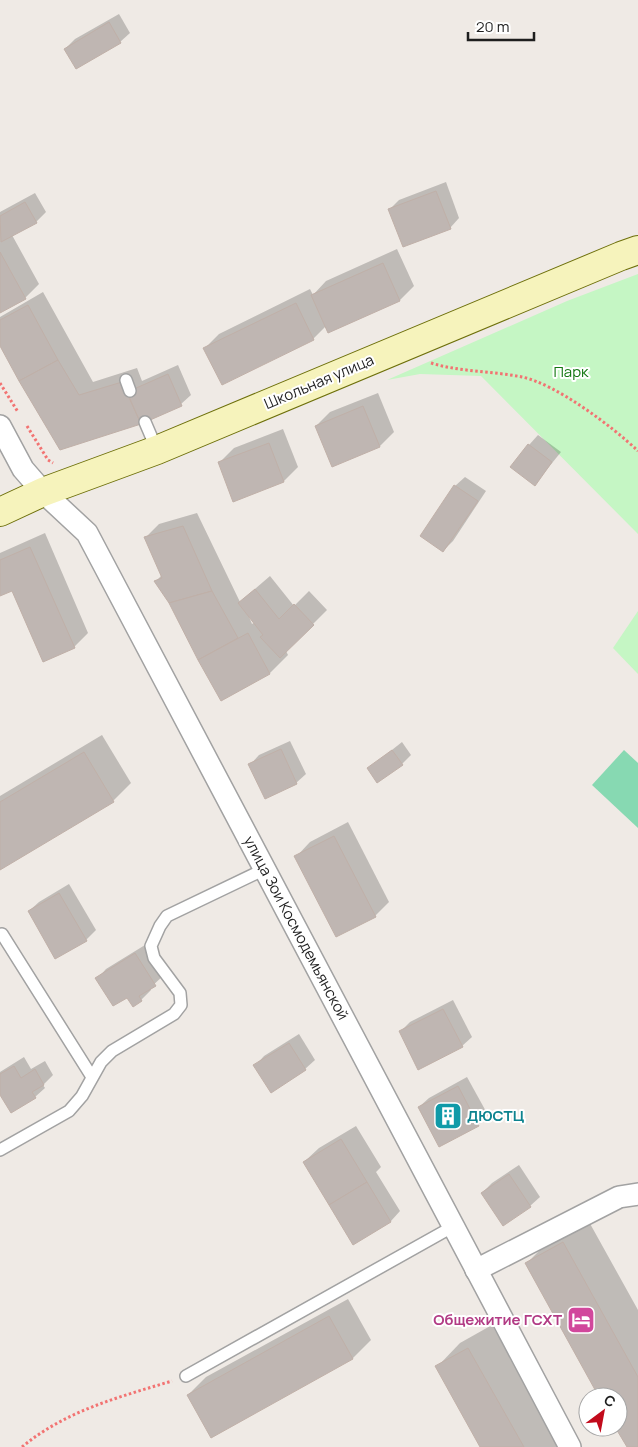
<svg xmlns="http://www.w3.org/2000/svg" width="638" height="1447" viewBox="0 0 638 1447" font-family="Manrope,sans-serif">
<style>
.park{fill:#c5f6c4}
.pitch{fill:#87d9b2}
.shadow{fill:#0003;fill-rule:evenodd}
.building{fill:#bfb6b2;stroke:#c0b0a8}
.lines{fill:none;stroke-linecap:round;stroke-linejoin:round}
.service-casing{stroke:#a2a2a2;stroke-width:14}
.minor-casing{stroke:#a2a2a2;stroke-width:24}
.secondary-casing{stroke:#6e700b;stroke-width:30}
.path{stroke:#f27372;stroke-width:3;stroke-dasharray:2.5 2.5;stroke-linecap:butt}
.service{stroke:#fff;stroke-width:11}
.minor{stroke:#fff;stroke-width:21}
.secondary{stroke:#f6f3bc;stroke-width:28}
.labels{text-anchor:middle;stroke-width:4;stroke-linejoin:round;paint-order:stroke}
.park-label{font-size:15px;fill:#137711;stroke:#fff}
.street-label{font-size:15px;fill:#1e1e1e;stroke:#fff}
.culture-label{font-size:15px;font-weight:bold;fill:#0d838f;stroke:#fff;text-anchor:start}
.hotel-label{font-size:15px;font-weight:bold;fill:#b23c85;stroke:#fff;text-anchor:end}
</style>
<rect width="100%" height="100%" fill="#efeae5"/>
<g class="park">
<polygon points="638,274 638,534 481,376 420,374 387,380 567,301"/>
<polygon points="638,611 638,674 613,648"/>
</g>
<polygon class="pitch" points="624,750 638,763 638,828 592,785"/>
<g class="shadow">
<polygon points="119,14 130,33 120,42 65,49 75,39"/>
<polygon points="446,182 459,218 450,228 389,210 399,200"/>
<polygon points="35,193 46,212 36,222 12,235 39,284 25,298 0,312 0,212"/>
<polygon points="397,249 414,286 400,300 329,331 326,326 313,339 205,348 219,334 310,289 313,295 326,281"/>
<polygon points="43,292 93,382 137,368 142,381 178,365 191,395 181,404 141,423 61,448 0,342 0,317"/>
<polygon points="378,393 394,432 380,446 316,426 330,412"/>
<polygon points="283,429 298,467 284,481 220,462 234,448"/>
<polygon points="538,435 561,452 535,484 529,445"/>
<polygon points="465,477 486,491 453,541 443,551 455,486"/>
<path d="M197 513 240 602 270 576 294 606 309 591 327 610 286 651 288 655 270 673 221 699 170 602 156 581 162 575 145 538 159 524ZM248 614 255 622 252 624Z"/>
<polygon points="45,533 88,633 74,647 12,589 0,595 0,553"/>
<polygon points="102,735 131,783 113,801 0,868 0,796"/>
<polygon points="290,741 306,774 296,783 250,765 259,755"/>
<polygon points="402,742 411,755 402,764 368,769"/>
<polygon points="348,822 389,902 375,916 337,936 296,857 310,842"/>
<polygon points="69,884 96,930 86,940 56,957 29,911 39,902"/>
<polygon points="145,945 164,975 150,988 151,990 141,1000 128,996 97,979 106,969"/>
<polygon points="453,1000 472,1037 462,1046 400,1032 410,1022"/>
<polygon points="299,1034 315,1060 305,1069 255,1066 264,1056"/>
<polygon points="24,1057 31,1069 45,1061 53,1075 43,1085 45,1088 35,1097 0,1092 0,1072"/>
<polygon points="467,1077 488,1115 478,1125 419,1107 429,1098"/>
<polygon points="356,1126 381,1167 376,1172 400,1211 391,1221 353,1243 304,1162 319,1148"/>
<polygon points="519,1165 540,1197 530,1206 482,1193 492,1183"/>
<polygon points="588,1220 638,1310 638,1447 628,1447 617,1427 618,1397 600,1397 526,1264 550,1240"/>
<polygon points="348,1299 371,1340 353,1358 211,1436 188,1395 206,1377"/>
<polygon points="492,1325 561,1447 482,1447 437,1367 460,1343"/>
</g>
<g class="building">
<polygon points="109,22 121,43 76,69 64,49"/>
<polygon points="436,191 451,229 403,247 388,209"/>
<polygon points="25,202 37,223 1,242 0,216"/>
<polygon points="0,252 26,299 0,313"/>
<polygon points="383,263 400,301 328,333 311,295"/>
<polygon points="296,303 314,340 222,385 203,348"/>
<polygon points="28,305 58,360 19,381 0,346 0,320"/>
<polygon points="58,360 79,395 122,382 141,424 60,450 19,381"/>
<polygon points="168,374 182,406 141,424 127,392"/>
<polygon points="363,406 380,447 332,467 315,426"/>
<polygon points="269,443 284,482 233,502 218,462"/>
<polygon points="528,444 552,462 535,486 510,467"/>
<polygon points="454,485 478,501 443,552 420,536"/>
<polygon points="183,526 212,591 169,603 154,581 162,578 144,537"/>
<polygon points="30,547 75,648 43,662 12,591 0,596 0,560"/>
<polygon points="255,589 279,619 294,604 314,625 280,658 260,637 263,635 238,603"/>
<polygon points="212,591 238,638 198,660 169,603"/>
<polygon points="248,633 270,674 221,701 198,660"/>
<polygon points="281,749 297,784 265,799 248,764"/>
<polygon points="392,750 403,765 377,783 367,768"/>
<polygon points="84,752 114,802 0,870 0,802"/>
<polygon points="334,836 376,917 336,937 294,856"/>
<polygon points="59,893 87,941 55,959 28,911"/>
<polygon points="135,953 156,986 139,996 142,1001 133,1007 127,998 113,1006 95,978"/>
<polygon points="443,1009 463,1047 418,1070 399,1031"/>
<polygon points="289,1043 306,1070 271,1093 253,1065"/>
<polygon points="14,1066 21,1078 35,1069 44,1085 32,1092 36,1098 11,1113 0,1095 0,1074"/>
<polygon points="458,1086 479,1126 439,1147 418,1107"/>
<polygon points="341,1139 367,1182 329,1205 303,1162"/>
<polygon points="509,1174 531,1207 503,1226 481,1193"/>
<polygon points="367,1182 391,1222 353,1245 329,1205"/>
<polygon points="563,1242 638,1377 638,1447 627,1447 615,1427 618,1427 618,1397 599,1397 525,1263"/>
<polygon points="329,1316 353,1359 211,1438 187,1395"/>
<polygon points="468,1348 524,1447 480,1447 435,1366"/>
</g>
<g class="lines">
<defs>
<g id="service">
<polyline points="126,380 130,391"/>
<polyline points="145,422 157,450"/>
<polyline points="2,934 92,1077"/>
<polyline points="0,1150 69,1111 82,1096 101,1062 112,1051 174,1014 181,1005 180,993 154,958 151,946 160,926 167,916 265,869"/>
<polyline points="186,1376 454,1226"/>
</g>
<g id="minor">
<polyline points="0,426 23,469 43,492 87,533 570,1447"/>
<polyline points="476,1270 619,1197 638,1194"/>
</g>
<polyline id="secondary" points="0,512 43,492 157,450 621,256 638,250"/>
</defs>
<use href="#service" class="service-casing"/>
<use href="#minor" class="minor-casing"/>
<use href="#secondary" class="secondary-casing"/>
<g class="path">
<path d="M431 363C460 372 493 371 522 377 556 384 613 427 638 451"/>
<polyline points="0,383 18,412"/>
<polyline points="27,426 48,460 53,463"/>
<path d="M22 1447C65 1411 119 1397 172 1381"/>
</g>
<use href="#service" class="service"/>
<use href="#minor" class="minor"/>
<use href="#secondary" class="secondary"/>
</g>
<defs>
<symbol id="building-square" viewBox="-11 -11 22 22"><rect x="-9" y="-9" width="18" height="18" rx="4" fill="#0f9aa8" stroke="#fff"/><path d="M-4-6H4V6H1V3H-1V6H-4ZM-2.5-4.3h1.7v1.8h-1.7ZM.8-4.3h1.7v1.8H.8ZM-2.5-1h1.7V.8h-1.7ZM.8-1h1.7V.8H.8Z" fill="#fff"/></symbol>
<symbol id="hotel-square" viewBox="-11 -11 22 22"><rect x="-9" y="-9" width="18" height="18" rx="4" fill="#d1479c" stroke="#fff"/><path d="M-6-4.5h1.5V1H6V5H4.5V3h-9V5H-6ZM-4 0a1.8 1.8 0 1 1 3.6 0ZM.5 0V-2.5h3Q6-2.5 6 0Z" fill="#fff"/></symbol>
</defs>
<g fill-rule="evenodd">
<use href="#building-square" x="432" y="1100" width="32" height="32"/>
<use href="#hotel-square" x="565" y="1304" width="32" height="32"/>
</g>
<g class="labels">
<g class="park-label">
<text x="571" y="377">Парк</text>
</g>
<g class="street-label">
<text transform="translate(319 382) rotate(-23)" y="5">Школьная улица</text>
<text transform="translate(296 928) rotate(62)" y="5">улица Зои Космодемьянской</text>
</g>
<g class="culture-label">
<text x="467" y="1121">ДЮСТЦ</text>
</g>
<g class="hotel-label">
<text x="562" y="1325">Общежитие ГСХТ</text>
</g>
</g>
<g transform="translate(603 1412) rotate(32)"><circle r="24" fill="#ffffff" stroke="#a5a5a5"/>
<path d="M0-4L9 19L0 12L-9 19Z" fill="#c20b1c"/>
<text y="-8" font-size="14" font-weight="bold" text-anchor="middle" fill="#1e1e1e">С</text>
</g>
<path d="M468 32v8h66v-8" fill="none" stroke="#1e1e1e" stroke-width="2.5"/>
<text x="476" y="32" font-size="15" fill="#1e1e1e" stroke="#ffffff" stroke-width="4" paint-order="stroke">20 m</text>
</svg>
